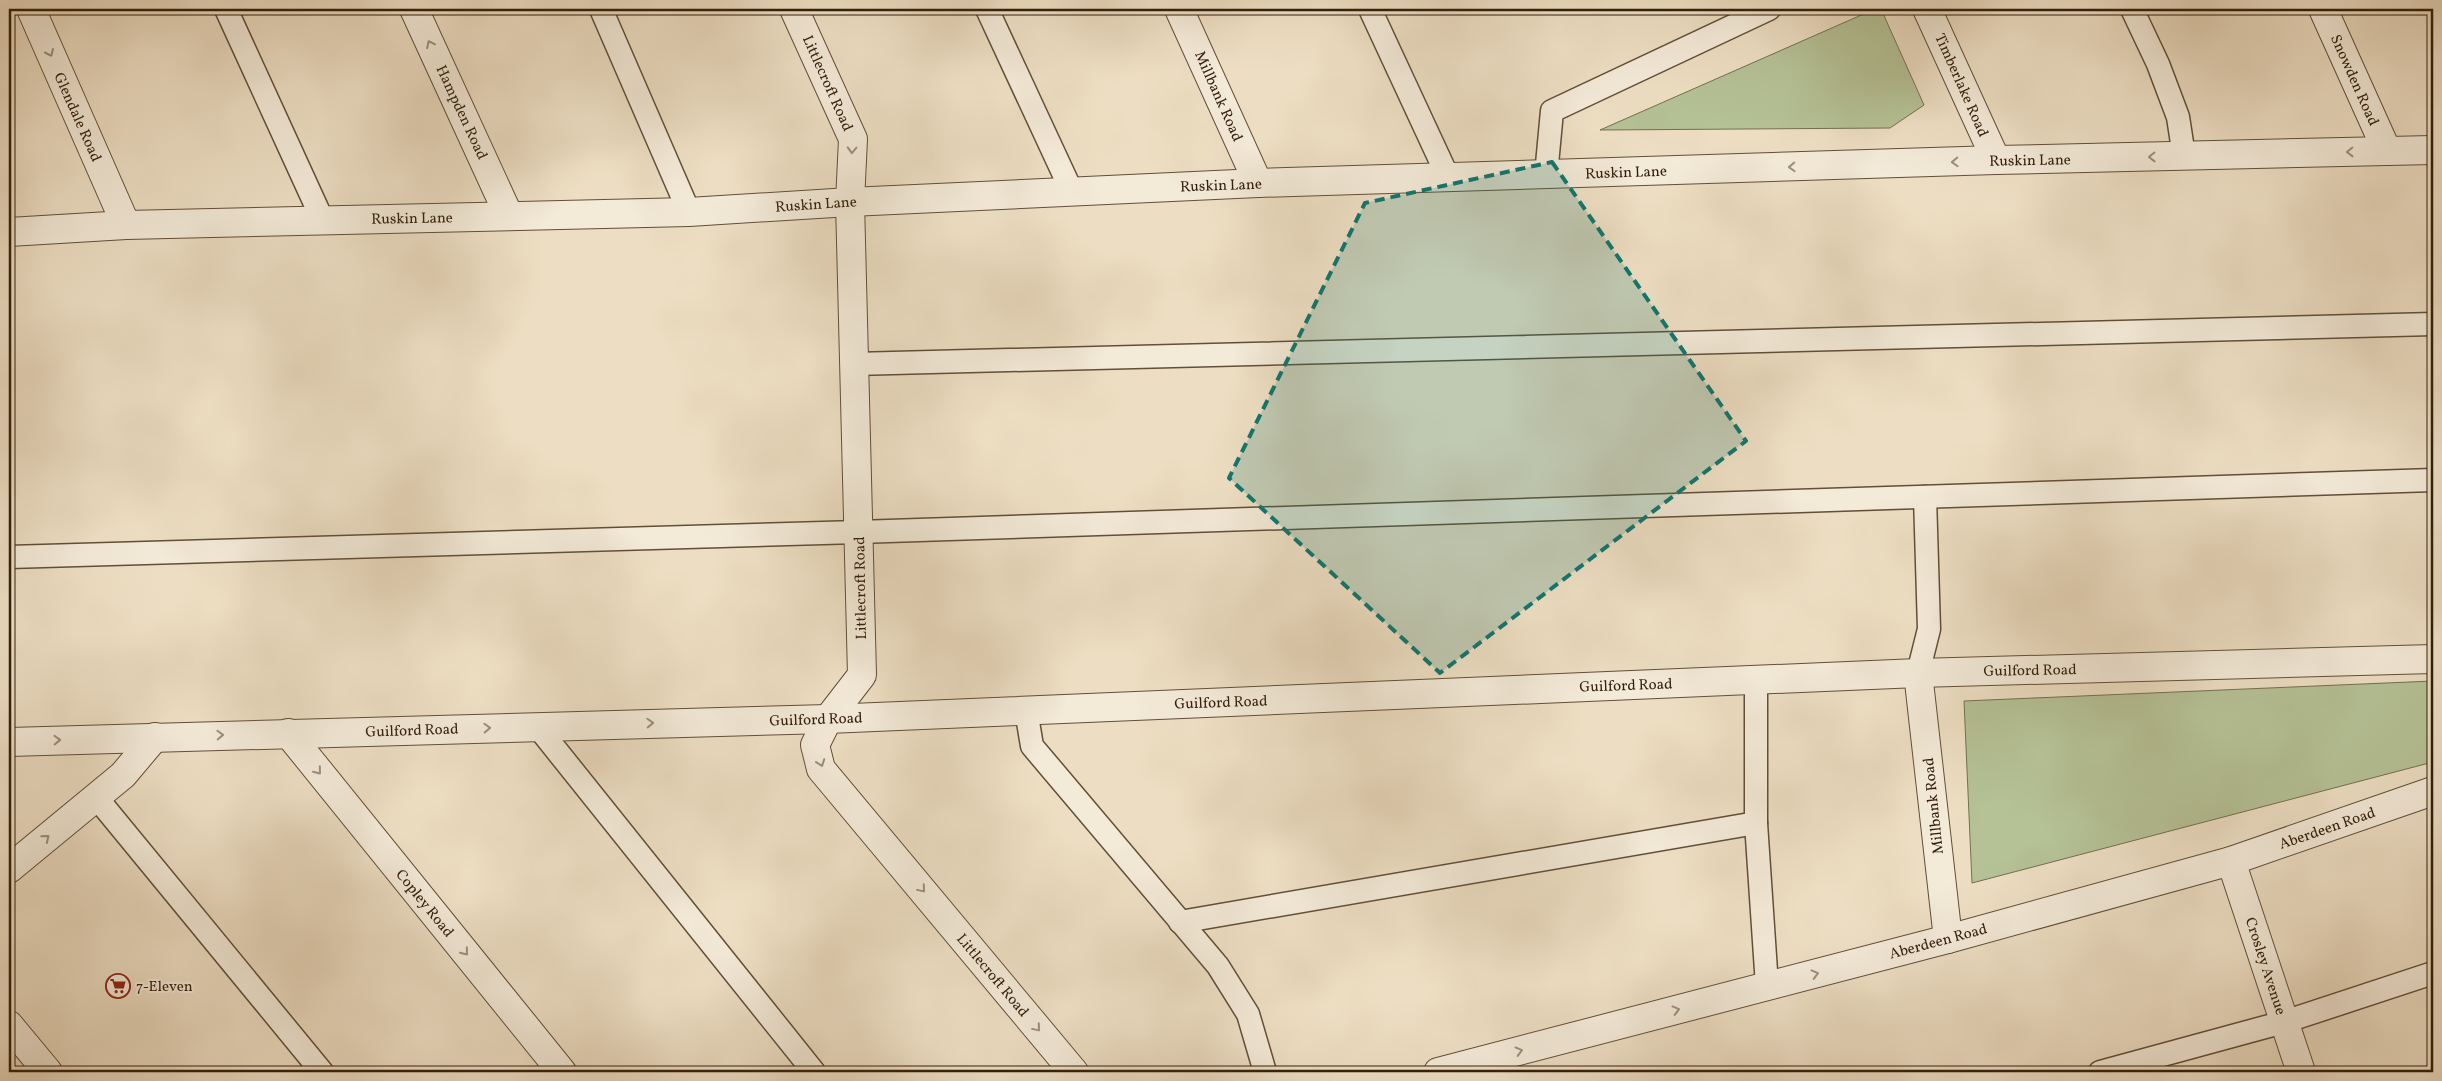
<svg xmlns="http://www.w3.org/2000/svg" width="2442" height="1081" viewBox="0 0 2442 1081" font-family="Vollkorn,serif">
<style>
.green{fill:#b5c296;stroke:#747050}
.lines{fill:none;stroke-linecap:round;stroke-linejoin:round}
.service-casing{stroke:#614f39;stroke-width:25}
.minor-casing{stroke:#614f39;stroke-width:30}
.tertiary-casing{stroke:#614f39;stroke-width:30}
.service{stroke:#f3ead8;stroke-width:22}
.minor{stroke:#f3ead8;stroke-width:28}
.tertiary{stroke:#f3ead8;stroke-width:28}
.oneway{stroke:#9c8f7c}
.marked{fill:#0f766e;fill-opacity:0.2;stroke:#0f766e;stroke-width:4;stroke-dasharray:10 6;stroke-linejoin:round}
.labels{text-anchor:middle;stroke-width:4;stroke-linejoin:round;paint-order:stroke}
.street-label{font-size:15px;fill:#321f0b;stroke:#f3ead8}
.poi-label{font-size:15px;fill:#321f0b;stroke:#f3ead8;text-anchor:start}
</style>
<rect width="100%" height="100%" fill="#eddec3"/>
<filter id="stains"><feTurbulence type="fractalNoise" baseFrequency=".004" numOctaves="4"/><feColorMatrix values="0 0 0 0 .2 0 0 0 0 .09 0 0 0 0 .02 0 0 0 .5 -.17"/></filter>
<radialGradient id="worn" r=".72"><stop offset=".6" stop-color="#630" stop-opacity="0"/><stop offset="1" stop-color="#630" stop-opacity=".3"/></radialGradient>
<g class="green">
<polygon points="1875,9 1881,9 1924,105 1890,128 1600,130"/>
<polygon points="2433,681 2433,762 1972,883 1964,701"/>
</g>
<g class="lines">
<defs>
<g id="service">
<polyline points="226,9 323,221"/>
<polyline points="601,9 689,212"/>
<polyline points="987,9 1072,192"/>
<polyline points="1370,9 1448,177"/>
<polyline points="2132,9 2158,64 2178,117 2184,156"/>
<polyline points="1546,175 1552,111 1769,9"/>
<polyline points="854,364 2433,324"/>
<polyline points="9,557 858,532 2433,480"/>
<polyline points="1918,673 1929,629 1925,497"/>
<polyline points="1756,679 1756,823 1767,986"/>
<polyline points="1026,710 1032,746 1218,966 1248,1014 1265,1072"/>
<polyline points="537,726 814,1072"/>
<polyline points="96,797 322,1072"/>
<polyline points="1180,922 1756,823"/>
<polyline points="2100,1072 2284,1022 2433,973"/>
</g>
<g id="minor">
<polyline points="31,9 126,225"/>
<polyline points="414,9 509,216"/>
<polyline points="794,9 853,139 850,202 862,675 828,719 815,745 821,769 1074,1072"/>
<polyline points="1179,9 1258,183"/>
<polyline points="1927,9 1996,160"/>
<polyline points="2323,9 2387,151"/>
<polyline points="9,232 126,225 689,212 850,202 1258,183 1996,160 2433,150"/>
<polyline points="1918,673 1948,939"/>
<polyline points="288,733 562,1072"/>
<polyline points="9,742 828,719 1918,673 2433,659"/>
<polyline points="2231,861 2301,1072"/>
<polyline points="9,869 123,775 155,737"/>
<polyline points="1438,1072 1948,939 2231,861 2433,791"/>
</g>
<polyline id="tertiary" points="9,1025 48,1072"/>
</defs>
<use href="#service" class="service-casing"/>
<use href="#minor" class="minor-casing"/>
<use href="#tertiary" class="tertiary-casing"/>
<use href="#service" class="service"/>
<use href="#minor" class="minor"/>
<use href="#tertiary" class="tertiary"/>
</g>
<defs><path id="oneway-chevron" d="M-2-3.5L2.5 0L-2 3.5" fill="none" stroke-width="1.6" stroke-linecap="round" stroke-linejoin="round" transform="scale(1.25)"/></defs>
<g class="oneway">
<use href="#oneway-chevron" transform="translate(430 44) rotate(-115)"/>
<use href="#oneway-chevron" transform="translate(50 53) rotate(66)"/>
<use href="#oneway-chevron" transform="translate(852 150) rotate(92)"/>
<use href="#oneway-chevron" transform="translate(2350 152) rotate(179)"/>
<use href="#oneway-chevron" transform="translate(2152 157) rotate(179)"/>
<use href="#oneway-chevron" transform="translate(1955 162) rotate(178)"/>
<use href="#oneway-chevron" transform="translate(1792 167) rotate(178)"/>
<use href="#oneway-chevron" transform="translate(650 723) rotate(-2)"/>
<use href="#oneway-chevron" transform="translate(487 728) rotate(-2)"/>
<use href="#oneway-chevron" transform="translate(220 735) rotate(-2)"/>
<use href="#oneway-chevron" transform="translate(57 740) rotate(-2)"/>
<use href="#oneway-chevron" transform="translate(821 763) rotate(70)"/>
<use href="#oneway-chevron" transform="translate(318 771) rotate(51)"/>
<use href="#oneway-chevron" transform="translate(46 838) rotate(-40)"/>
<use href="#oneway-chevron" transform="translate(922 889) rotate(50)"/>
<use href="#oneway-chevron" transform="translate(465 952) rotate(51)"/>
<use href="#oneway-chevron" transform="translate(1815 974) rotate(-15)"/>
<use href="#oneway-chevron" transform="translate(1676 1010) rotate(-15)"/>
<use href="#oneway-chevron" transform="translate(1037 1028) rotate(50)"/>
<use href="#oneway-chevron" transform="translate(1519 1051) rotate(-15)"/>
</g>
<path class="marked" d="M1552 162 1746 441 1440 673 1229 478 1365 203Z"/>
<defs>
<symbol id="supermarket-ring" viewBox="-11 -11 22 22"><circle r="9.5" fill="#f3ead8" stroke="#8f2418" stroke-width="1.5"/><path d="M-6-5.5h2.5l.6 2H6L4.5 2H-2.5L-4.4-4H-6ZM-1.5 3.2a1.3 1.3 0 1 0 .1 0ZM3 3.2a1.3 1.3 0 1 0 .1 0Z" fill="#8f2418"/></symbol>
</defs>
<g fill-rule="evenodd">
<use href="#supermarket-ring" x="104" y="972" width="28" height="28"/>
</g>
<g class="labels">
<g class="street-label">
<text transform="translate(2355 80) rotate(66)" y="5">Snowden Road</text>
<text transform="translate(828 83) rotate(66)" y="5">Littlecroft Road</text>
<text transform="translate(1962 85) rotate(66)" y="5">Timberlake Road</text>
<text transform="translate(1219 96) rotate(66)" y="5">Millbank Road</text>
<text transform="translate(462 112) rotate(65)" y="5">Hampden Road</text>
<text transform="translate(78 117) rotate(66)" y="5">Glendale Road</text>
<text transform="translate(2030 160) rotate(-1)" y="5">Ruskin Lane</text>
<text transform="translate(1626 172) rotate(-2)" y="5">Ruskin Lane</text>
<text transform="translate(1221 185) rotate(-2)" y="5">Ruskin Lane</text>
<text transform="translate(816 204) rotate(-4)" y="5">Ruskin Lane</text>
<text transform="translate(412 218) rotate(-1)" y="5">Ruskin Lane</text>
<text transform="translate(860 588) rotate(-91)" y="5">Littlecroft Road</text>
<text transform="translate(2030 670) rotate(-1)" y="5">Guilford Road</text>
<text transform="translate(1626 685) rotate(-2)" y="5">Guilford Road</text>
<text transform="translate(1221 702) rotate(-2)" y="5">Guilford Road</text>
<text transform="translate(816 719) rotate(-2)" y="5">Guilford Road</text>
<text transform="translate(412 730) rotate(-2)" y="5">Guilford Road</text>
<text transform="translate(1933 806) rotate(-96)" y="5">Millbank Road</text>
<text transform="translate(2327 828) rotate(-19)" y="5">Aberdeen Road</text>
<text transform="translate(425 903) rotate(51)" y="5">Copley Road</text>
<text transform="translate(1938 941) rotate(-15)" y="5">Aberdeen Road</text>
<text transform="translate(2266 966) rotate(72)" y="5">Crosley Avenue</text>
<text transform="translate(993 975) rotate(50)" y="5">Littlecroft Road</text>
</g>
<g class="poi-label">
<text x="136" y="991">7-Eleven</text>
</g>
</g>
<rect width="2442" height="1081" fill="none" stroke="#eddec3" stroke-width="30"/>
<rect x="10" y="10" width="2422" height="1061" fill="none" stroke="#321f0b" stroke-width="2.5"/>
<rect x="15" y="15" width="2412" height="1051" fill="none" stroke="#321f0b"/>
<rect width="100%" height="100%" filter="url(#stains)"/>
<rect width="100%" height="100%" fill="url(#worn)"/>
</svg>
